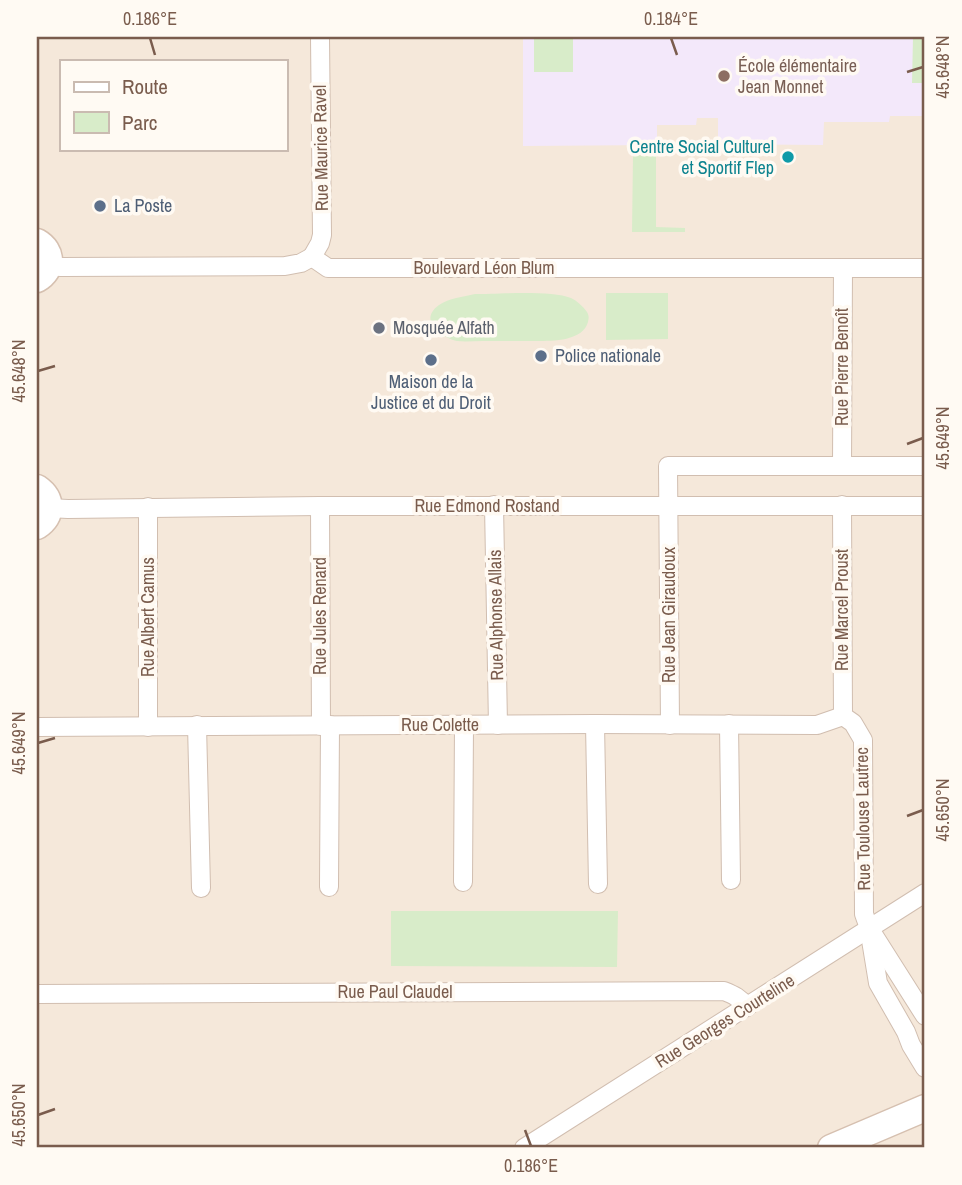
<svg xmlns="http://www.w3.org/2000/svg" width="962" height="1185" viewBox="0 0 962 1185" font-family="'Archivo Narrow',sans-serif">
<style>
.residential{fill:#f5e8da;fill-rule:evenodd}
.education{fill:#f3e8fa}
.green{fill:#d8ecc9}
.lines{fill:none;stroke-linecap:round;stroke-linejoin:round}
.street-casing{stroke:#d1beb0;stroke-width:20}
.secondary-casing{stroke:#d6c0b0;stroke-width:29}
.street{stroke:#fff;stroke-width:18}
.secondary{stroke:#fff;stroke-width:26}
.ticks{fill:none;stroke:#7a5c4d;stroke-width:2.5}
.education-dot{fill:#8d6e63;stroke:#fffaf3;stroke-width:2.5}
.culture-dot{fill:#0f9aa8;stroke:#fffaf3;stroke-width:2.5}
.service-dot{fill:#5c6f8a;stroke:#fffaf3;stroke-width:2.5}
.worship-dot{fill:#6b7280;stroke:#fffaf3;stroke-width:2.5}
.labels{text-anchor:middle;stroke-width:7;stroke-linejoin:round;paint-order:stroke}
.education-label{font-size:18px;fill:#785e54;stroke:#fffaf3;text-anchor:start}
.culture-label{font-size:18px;fill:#0d838f;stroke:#fffaf3;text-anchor:end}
.street-label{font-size:18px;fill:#7a5c4d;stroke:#fffaf3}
.service-label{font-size:18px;fill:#4e5e75;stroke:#fffaf3;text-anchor:start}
.worship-label{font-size:18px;fill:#5b616d;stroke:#fffaf3;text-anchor:start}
.neatline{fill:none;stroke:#7a5c4d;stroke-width:2.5}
.ticks-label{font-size:18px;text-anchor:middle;fill:#7a5c4d}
</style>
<rect width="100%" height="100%" fill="#fdf6ec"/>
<path class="residential" d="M37 37H925V1148H37ZM61 61H285V149H61Z"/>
<polygon class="education" points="523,37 925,37 925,116 890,116 889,122 824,122 823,145 718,144 718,118 697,118 696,125 657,125 657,145 523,146"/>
<g class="green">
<rect x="534" y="37" width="39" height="35"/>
<polygon points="913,37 925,37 925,83 912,83"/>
<polygon points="633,155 656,155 656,227 685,228 685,232 632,232"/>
<polygon points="606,293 668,293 668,339 606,340"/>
<path d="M475 294C498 294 552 290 571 298 577 301 583 306 587 312 589 316 589 317 588 322 583 341 553 341 537 341 519 341 501 341 483 341 474 341 465 342 457 341 440 337 418 320 439 305 449 298 463 297 475 294Z"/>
<polygon points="391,911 618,911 617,967 391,966"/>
</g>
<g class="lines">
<defs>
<g id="street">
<polyline points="312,257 328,268 925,268"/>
<polyline points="312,257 320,243 322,235 320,37"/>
<polyline points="49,266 61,267 285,266 301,263 312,257"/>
<polyline points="842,465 843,268"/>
<polyline points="494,505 498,725"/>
<polyline points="842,505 843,716"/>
<polyline points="320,506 321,726"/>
<polyline points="148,507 148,727"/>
<polyline points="49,508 68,509 320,506 925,506"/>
<polyline points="843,716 853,723 863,740 864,914 869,928 878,983 906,1032 911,1045 925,1068"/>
<polyline points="595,724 598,884"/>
<polyline points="729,724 731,880"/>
<polyline points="197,725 201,888"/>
<polyline points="670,725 668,466 925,466"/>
<polyline points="37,727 595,724 817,725 843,716"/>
<polyline points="463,882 464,725"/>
<polyline points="329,887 330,725"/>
<polyline points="873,934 925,1016"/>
<path d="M37 994 724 991C734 995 740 998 747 1007"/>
<polyline points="524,1148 925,893"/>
</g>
<g id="secondary">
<path d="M37 242C53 251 53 270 37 279"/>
<path d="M37 488C53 499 52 516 37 526"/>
<polyline points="831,1148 925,1108"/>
</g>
</defs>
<use href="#street" class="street-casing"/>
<use href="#secondary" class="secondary-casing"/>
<use href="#street" class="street"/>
<use href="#secondary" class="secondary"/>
</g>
<path class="ticks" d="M150 38 155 55M671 38 677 55M907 72 923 67M38 371 55 366M907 444 923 438M38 743 55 738M907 816 923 810M38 1115 55 1109M525 1130 531 1146"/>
<circle class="education-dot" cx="724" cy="76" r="7"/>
<circle class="culture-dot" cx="788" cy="157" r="7"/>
<g class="service-dot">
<circle cx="100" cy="206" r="7"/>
<circle cx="541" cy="356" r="7"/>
<circle cx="431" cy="360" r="7"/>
</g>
<circle class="worship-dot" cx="379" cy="328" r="7"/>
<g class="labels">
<g class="education-label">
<text x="738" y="72">École élémentaire<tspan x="738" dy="21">Jean Monnet</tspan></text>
</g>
<g class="culture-label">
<text x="774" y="153">Centre Social Culturel<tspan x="774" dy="21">et Sportif Flep</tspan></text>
</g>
<g class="street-label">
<text transform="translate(321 148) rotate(-91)" y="6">Rue Maurice Ravel</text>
<text x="484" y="274">Boulevard Léon Blum</text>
<text transform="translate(842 367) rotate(-90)" y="6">Rue Pierre Benoît</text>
<text x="487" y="512">Rue Edmond Rostand</text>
<text transform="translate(842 610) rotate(-90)" y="6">Rue Marcel Proust</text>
<text transform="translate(496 615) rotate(-91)" y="6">Rue Alphonse Allais</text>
<text transform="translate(669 615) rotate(-90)" y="6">Rue Jean Giraudoux</text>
<text transform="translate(320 616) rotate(-90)" y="6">Rue Jules Renard</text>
<text transform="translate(148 617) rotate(-90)" y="6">Rue Albert Camus</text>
<text x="440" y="731">Rue Colette</text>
<text transform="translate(863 819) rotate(-91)" y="6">Rue Toulouse Lautrec</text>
<text x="395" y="998">Rue Paul Claudel</text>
<text transform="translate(725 1021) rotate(-32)" y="6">Rue Georges Courteline</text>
</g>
<g class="service-label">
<text x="114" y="212">La Poste</text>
<text x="555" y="362">Police nationale</text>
<text x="431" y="388" text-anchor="middle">Maison de la<tspan x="431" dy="21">Justice et du Droit</tspan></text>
</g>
<g class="worship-label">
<text x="393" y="334">Mosquée Alfath</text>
</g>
</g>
<rect width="962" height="1185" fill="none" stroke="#fffaf3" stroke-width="77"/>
<rect x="60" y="60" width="228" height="91" fill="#fffaf3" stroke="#cabbb1" stroke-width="2"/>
<rect x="74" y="82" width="35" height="10" fill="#ffffff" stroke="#cabbb1" stroke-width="2"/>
<text x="122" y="94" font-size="21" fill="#7a5c4d">Route</text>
<rect x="74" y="112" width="35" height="21" fill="#d8ecc9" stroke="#cabbb1" stroke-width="2"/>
<text x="122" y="130" font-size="21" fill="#7a5c4d">Parc</text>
<rect x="38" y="38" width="885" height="1108" class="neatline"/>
<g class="ticks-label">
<text x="150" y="25">0.186°E</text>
<text x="671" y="25">0.184°E</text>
<text transform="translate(943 67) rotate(-90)" y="6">45.648°N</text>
<text transform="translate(19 371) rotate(-90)" y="6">45.648°N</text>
<text transform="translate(943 438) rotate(-90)" y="6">45.649°N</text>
<text transform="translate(19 743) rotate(-90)" y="6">45.649°N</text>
<text transform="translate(943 810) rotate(-90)" y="6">45.650°N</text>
<text transform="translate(19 1115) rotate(-90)" y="6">45.650°N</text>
<text x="531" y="1172">0.186°E</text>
</g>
</svg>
